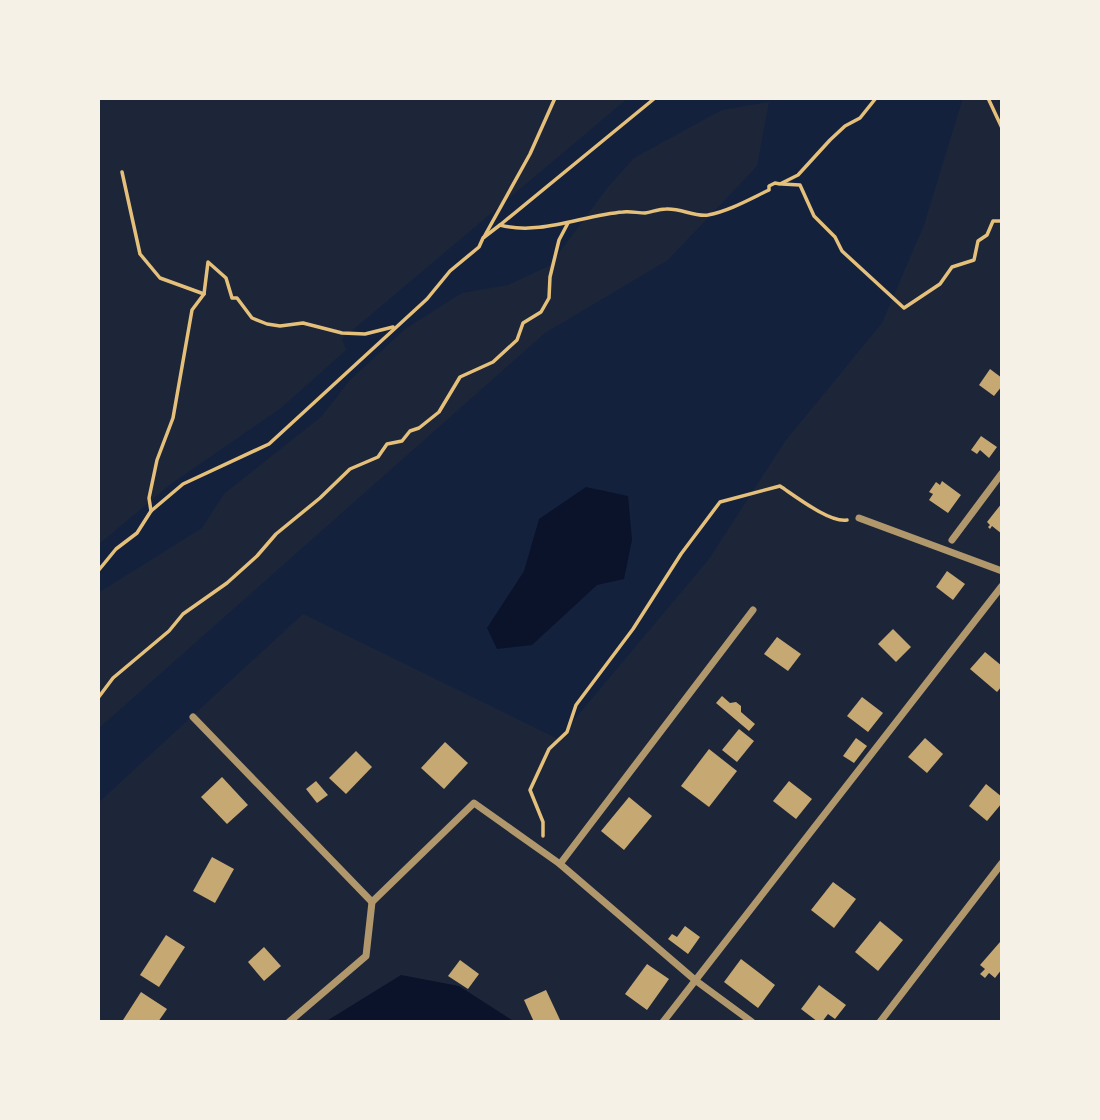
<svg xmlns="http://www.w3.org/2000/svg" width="1100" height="1120" viewBox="0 0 1100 1120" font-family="'DejaVu Sans',sans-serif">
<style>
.green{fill:#1d2539}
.water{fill:#0b132b}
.building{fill:#c6a872}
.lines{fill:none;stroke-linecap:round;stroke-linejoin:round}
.path{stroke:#e5c07b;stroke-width:3.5}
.minor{stroke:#b1986c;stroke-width:7}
</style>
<rect width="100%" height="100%" fill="#14213d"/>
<g class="green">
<polygon points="98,98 628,98 342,339 346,350 281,408 171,484 98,545"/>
<polygon points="963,98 1002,98 1002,1022 98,1022 98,803 303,614 558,739 709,559 786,440 882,323 924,225"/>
<polygon points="769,102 757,166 668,260 545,333 98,729 98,593 202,528 224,494 322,416 349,381 405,329 462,293 508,285 549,266 608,187 634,158 722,110"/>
</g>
<g class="water">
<polygon points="586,487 628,496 632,540 624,579 597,585 532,645 497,649 487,628 524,571 539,519"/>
<polygon points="401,975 459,986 515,1022 325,1022"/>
</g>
<g class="building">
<polygon points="990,369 1002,378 1002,386 994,396 979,385"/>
<polygon points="981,436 997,447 989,458 980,450 977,454 971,450"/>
<polygon points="942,481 961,495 948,513 929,500 933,494 929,492 936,482 940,485"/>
<polygon points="1002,503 1002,534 992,526 990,529 988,527 990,525 987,522"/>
<polygon points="947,571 965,584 953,600 936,587"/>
<polygon points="893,629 911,647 896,662 878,644"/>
<polygon points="777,637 801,654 788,671 764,654"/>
<polygon points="985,652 1002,666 1002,686 997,692 970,669"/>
<polygon points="722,696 730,703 736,702 741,706 741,712 755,724 749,731 716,703"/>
<polygon points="862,697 883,713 868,732 847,716"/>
<polygon points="739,729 754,741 737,762 722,750"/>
<polygon points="856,738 867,746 854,763 843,756"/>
<polygon points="925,738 943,754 927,773 908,757"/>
<polygon points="445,742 468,763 444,789 421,768"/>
<polygon points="709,749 737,771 709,807 681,786"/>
<polygon points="356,751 372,767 346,794 329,778"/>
<polygon points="222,777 248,805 227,824 201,797"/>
<polygon points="316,781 328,795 317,803 306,789"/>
<polygon points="789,781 812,799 796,819 773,801"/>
<polygon points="986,784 1002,797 1002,803 987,821 969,806"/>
<polygon points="629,797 652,816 624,850 601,831"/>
<polygon points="212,857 234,869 215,903 193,891"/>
<polygon points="833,882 856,899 834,928 811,910"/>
<polygon points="880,921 903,940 878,971 855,952"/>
<polygon points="685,926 700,937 688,954 668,939 672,934 677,937"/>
<polygon points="166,935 185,947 159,987 140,975"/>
<polygon points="1000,942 1002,944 1002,969 995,978 989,973 985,978 980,974 985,969 980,965"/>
<polygon points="264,947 281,966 264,981 248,962"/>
<polygon points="741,959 775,985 758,1008 724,982"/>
<polygon points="460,960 479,974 468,989 448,976"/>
<polygon points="647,964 669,979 647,1010 625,994"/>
<polygon points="819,985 846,1005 835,1019 828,1014 822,1022 818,1022 801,1009"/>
<polygon points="546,990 561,1022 534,1022 524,1000"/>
<polygon points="141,992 167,1009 158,1022 123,1020"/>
</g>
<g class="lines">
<g class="path">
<polyline points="988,98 1002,128"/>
<polyline points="122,172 140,254 160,278 204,294"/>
<polyline points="782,184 800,185 814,216 835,237 842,251 904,308 940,284 952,267 974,260 978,241 987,235 993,221 1002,221"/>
<polyline points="500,225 655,98"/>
<polyline points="484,237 530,154 555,98"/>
<polyline points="151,511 149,498 157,460 173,418 192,310 204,294 208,262 226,278 232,298 237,298 252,318 267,324 280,326 303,323 342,333 365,334 393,327"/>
<path d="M98 571 116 549 137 533 151 511 183 484 269 444 427 299 450 271 479 247 483 238 500 225C540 236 583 215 623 212 630 211 638 213 645 213 652 212 659 209 666 209 681 208 694 217 708 215 729 211 750 199 769 190V186L775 183 780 184 798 175 830 140 845 126 860 118 876 98"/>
<polyline points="98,698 113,678 169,631 183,614 227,583 257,556 276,534 320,498 350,469 378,457 387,444 402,441 410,431 419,428 439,412 460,377 493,362 517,340 523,323 541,312 549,298 550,277 559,240 568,223"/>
<path d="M543 836V822L530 790 549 749 567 732 576 705 633 629 681 554 720 502 780 486C795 496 830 523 847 520"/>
</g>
<g class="minor">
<polyline points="859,518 1002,571"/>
<polyline points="952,540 1002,473"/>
<polyline points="193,717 372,902"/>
<polyline points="560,864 753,610"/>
<polyline points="289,1022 366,956 372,902 474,803 560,864 695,980 752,1022"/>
<polyline points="663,1022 1002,586"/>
<polyline points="880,1022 1002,863"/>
</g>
</g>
<rect width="1100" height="1120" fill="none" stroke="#f6f1e7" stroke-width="200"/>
</svg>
